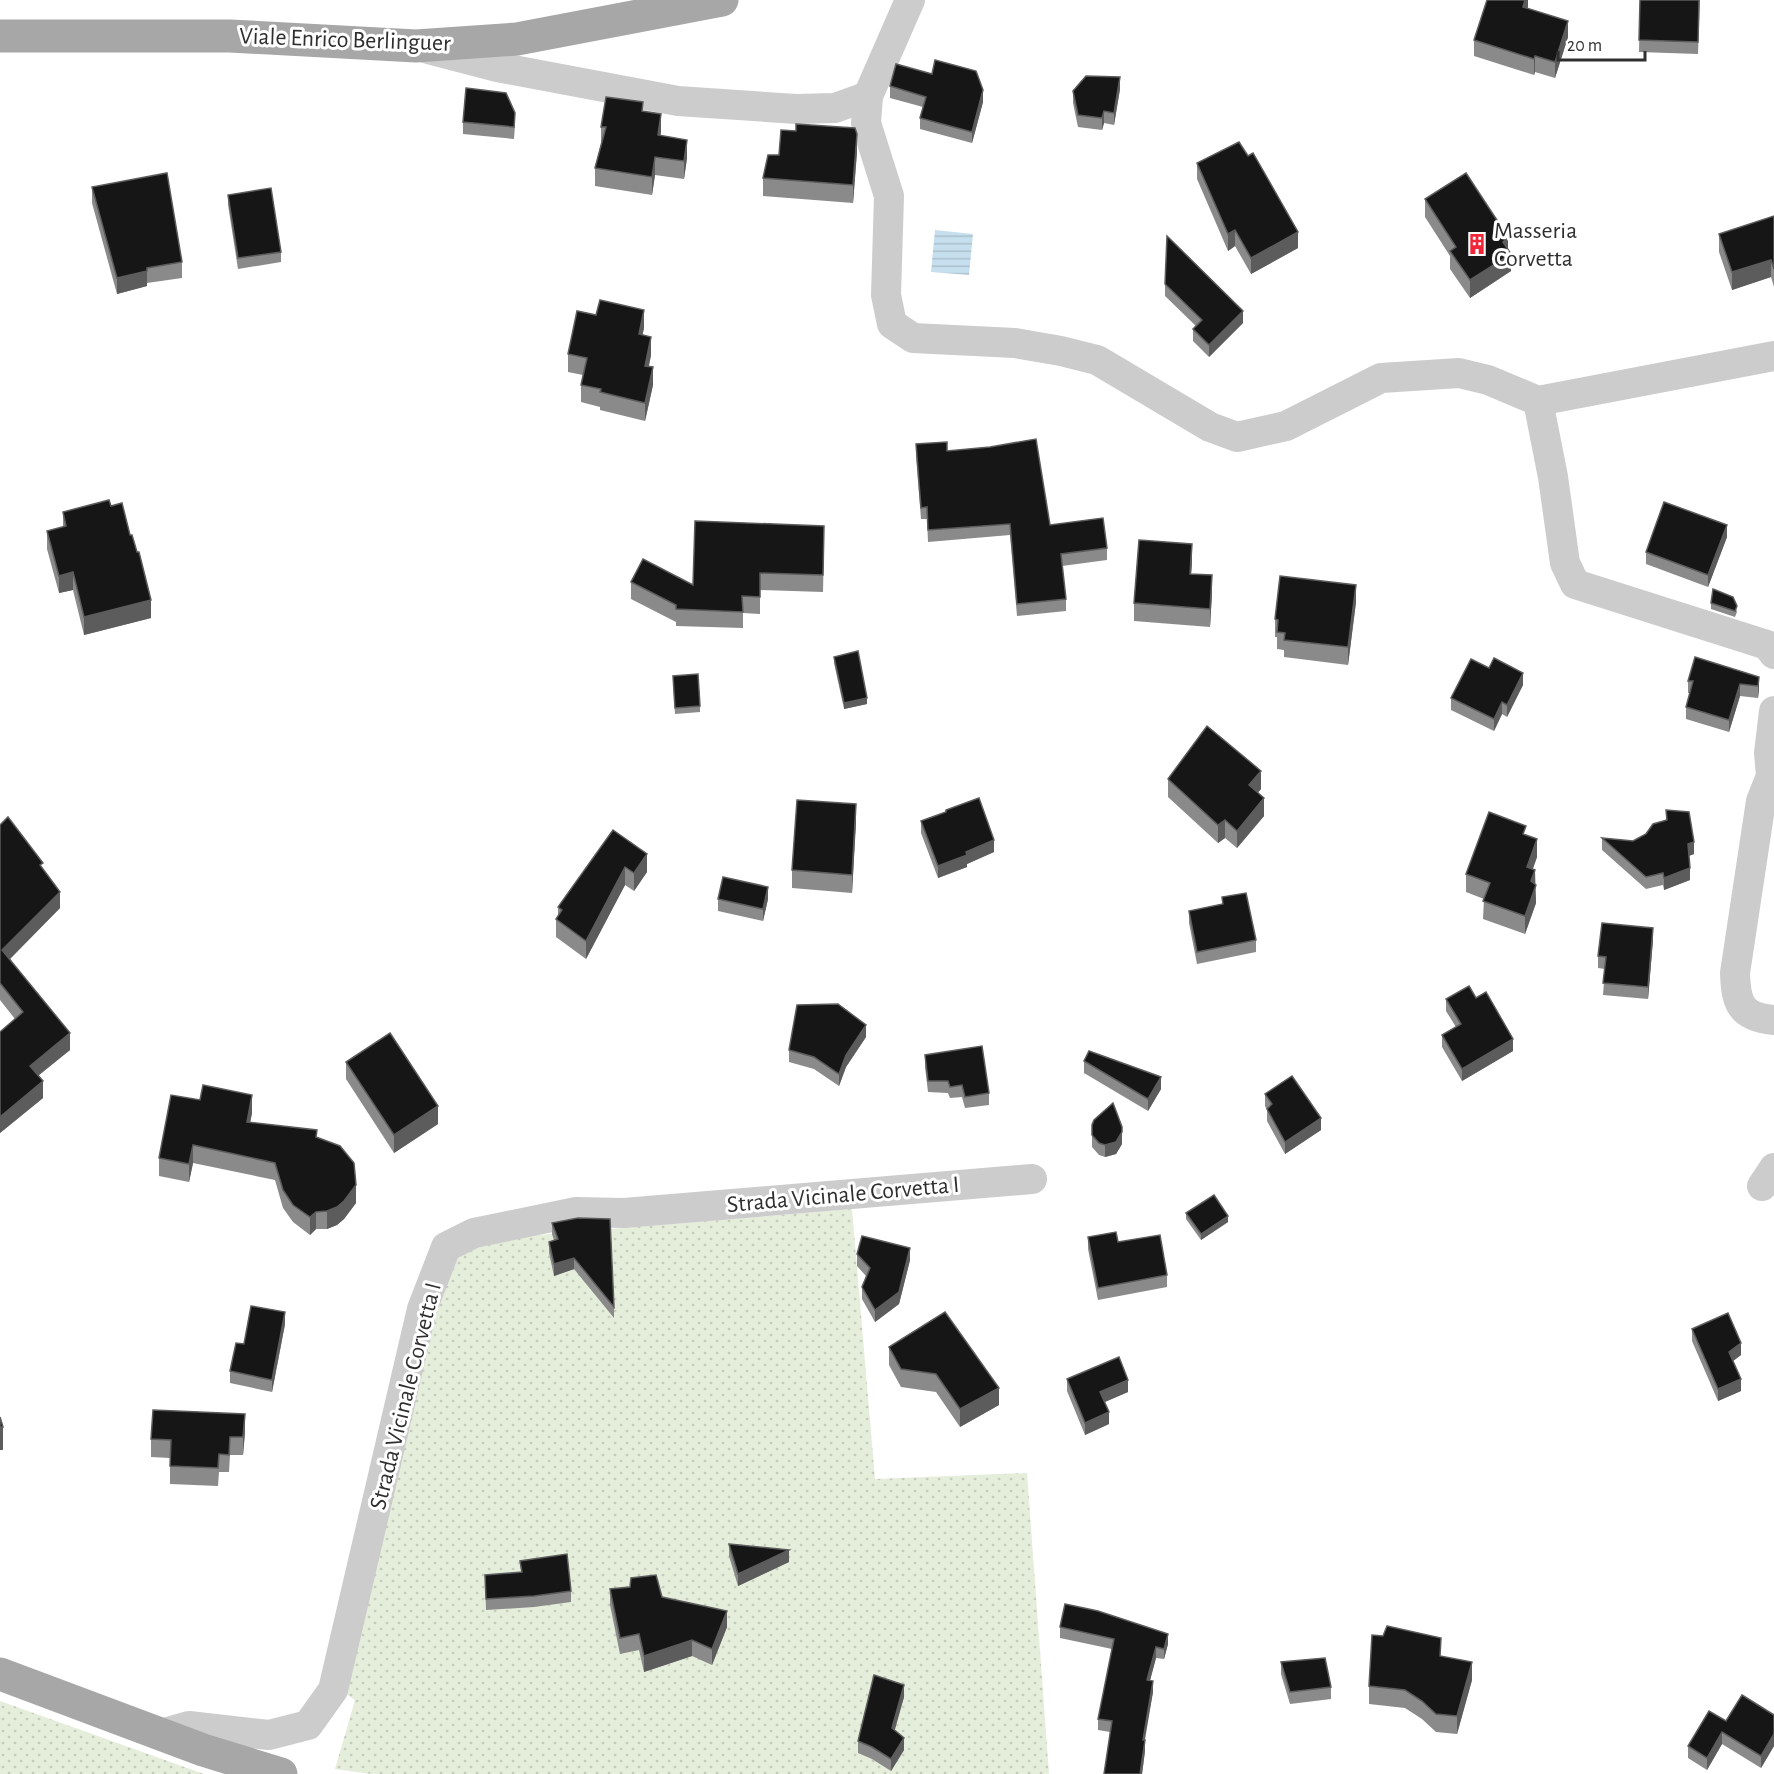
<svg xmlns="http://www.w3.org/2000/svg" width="1774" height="1774" viewBox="0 0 1774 1774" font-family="'Alegreya Sans',sans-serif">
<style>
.grass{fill:url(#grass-dots)}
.water{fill:url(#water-rules)}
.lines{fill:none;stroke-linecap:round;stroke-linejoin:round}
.minor{stroke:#ccc;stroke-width:30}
.major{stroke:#a7a7a7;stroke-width:33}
.wall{fill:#8a8a8a}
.shaded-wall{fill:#5c5c5c}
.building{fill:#161616;stroke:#5c5c5c;stroke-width:1.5}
.labels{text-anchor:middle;stroke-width:6;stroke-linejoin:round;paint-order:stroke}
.street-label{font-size:24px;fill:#2f2f2f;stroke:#fff}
.poi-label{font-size:24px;fill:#2f2f2f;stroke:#fff;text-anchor:start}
</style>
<defs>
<pattern id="grass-dots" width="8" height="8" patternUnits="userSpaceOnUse" patternTransform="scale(1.5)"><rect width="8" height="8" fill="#e5eddb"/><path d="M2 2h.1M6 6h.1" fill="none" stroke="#c5ccbc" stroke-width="1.8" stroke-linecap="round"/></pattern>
<pattern id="water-rules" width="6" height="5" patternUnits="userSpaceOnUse" patternTransform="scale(1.5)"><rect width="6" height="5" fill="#c6dfee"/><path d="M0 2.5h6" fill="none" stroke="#aac0cc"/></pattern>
</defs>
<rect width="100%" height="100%" fill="#fff"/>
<g class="grass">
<polygon points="852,1209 875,1479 1027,1473 1049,1774 371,1774 335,1769 355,1700 342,1691 443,1255 491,1239"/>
<polygon points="0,1701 204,1774 0,1774"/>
</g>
<polygon class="water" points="935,230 973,234 969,275 931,272"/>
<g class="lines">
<g class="minor">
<polyline points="428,49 497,67 678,101 796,109 835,108 868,96 866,123 889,196 886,295 892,324 913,338 1015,343 1061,351 1097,360 1210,427 1237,437 1286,426 1381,378 1459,373 1488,380 1538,401 1553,477 1565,563 1575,584 1767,645 1774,654"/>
<polyline points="868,96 910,0"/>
<polyline points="1538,401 1774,356"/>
<polyline points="1774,711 1769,753 1771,776 1774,776"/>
<path d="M1771 776 1761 801 1735 973C1736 1004 1741 1017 1774 1020"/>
<polyline points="1762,1186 1774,1168"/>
<polyline points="161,1734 189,1726 269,1735 308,1725 333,1690 422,1309 446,1247 474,1233 576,1212 624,1213 1032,1179"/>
</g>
<g class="major">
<polyline points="0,36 230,36 416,46 517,39 722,0"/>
<polyline points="0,1674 203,1750 281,1774"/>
</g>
</g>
<g class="wall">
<polygon points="1528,0 1527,8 1568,37 1555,78 1535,72 1534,75 1474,56 1474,40"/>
<polygon points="1640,0 1700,0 1698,54 1639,52"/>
<polygon points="890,86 983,102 972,143 920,129 920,118 923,107 890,98"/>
<polygon points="1120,89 1114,125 1104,123 1102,130 1078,127 1073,103 1073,91"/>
<polygon points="643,111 661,132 660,136 687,158 684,179 655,175 652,195 595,186 595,168 601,144 601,127"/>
<polygon points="463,122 515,125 514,139 463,134"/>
<polygon points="857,152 853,203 763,196 763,178 779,155"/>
<polygon points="1197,163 1298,248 1251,274 1235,246 1228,251 1197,179"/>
<polygon points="92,187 182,262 182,278 147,283 147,286 117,294 92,203"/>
<polygon points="228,195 281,252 281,262 238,269 228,205"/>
<polygon points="1425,199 1508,249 1511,271 1470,298 1450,269 1450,256 1425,217"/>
<polygon points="1774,216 1774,287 1771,277 1732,290 1719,252 1719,234"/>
<polygon points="1165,284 1243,323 1209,357 1193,341 1193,329 1196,326 1165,296"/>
<polygon points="644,328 642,335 651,355 649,366 653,385 645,421 600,410 600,407 581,402 581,385 583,375 568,372 568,354"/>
<polygon points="916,444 947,451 1050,525 1107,548 1107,560 1062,566 1066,599 1066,611 1017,616 1010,535 928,542 927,519 921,519 916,456"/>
<polygon points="111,506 151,618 84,635 73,590 59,593 47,549 47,531 63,527 63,512"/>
<polygon points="1727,537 1708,587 1646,564 1646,552"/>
<polygon points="824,543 823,592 760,590 760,614 743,613 743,628 676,626 676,622 631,599 631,582 693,585"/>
<polygon points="1192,562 1191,574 1212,593 1210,627 1134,621 1134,603"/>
<polygon points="1733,597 1737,612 1735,617 1711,609 1711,603"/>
<polygon points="1356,602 1348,665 1284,657 1284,650 1277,649 1277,637 1275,637 1275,619"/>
<polygon points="834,657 867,704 844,709 834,663"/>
<polygon points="1759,677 1759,689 1758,698 1740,696 1729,732 1686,719 1686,707 1690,693 1688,693 1688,681"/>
<polygon points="673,682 700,706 700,712 675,714"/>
<polygon points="1523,685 1507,717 1502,714 1494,731 1451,710 1451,698"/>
<polygon points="1168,779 1261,789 1258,792 1264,816 1237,848 1225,838 1218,843 1168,797"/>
<polygon points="946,810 994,852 967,864 967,867 938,878 921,833 921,821 946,812"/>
<polygon points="1666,810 1694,854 1689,856 1690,880 1664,890 1663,885 1646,889 1602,850 1602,838 1633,841 1646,834 1666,820"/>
<polygon points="856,822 852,893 792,888 792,870"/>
<polygon points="0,825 43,869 60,908 10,959 70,1050 38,1076 43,1098 0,1133 0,1032 15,1019 0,1000"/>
<polygon points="613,830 647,872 634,891 625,885 586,959 556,937 556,919 558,916 558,907"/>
<polygon points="1526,836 1537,857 1533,869 1535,885 1536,903 1525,934 1483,919 1484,899 1466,892 1466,874"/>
<polygon points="1222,897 1256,940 1256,952 1197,964 1189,923 1189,911 1222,904"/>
<polygon points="718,899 768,899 763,921 718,911"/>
<polygon points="1653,940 1648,999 1603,995 1605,969 1598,968 1598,956"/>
<polygon points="1446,999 1513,1051 1462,1081 1442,1047 1442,1035 1456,1027 1446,1011"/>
<polygon points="866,1037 846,1067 839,1086 814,1069 789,1062 789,1050"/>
<polygon points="925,1055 989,1093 989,1105 965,1108 962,1097 950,1098 948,1093 928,1092 925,1067"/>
<polygon points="1084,1061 1161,1089 1148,1111 1084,1073"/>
<polygon points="346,1062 438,1124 394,1153 346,1079"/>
<polygon points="1265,1094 1321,1130 1285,1154 1267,1121 1267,1110 1265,1106"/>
<polygon points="252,1113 250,1122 317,1138 356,1203 344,1219 337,1225 327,1229 316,1229 310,1235 293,1222 283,1208 275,1180 193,1163 189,1182 159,1176 159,1158"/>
<polygon points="1092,1125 1122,1144 1116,1154 1105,1157 1099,1155 1092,1147"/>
<polygon points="1186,1213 1228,1222 1201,1240 1186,1219"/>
<polygon points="552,1223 614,1307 614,1318 574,1269 554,1276 549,1253 549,1242 554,1240 552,1234"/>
<polygon points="1088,1237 1118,1242 1167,1275 1167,1287 1098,1300 1088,1249"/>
<polygon points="857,1254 910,1260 899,1304 875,1322 862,1299 862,1287 866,1276 857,1266"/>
<polygon points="285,1324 272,1392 230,1383 230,1371 244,1344"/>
<polygon points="1692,1329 1741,1355 1733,1361 1741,1391 1718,1401 1692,1341"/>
<polygon points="889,1347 999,1405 960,1427 936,1392 901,1387 889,1365"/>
<polygon points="1067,1379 1128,1392 1105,1402 1109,1424 1085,1435 1067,1391"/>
<polygon points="245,1432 243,1455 230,1455 229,1472 219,1472 218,1486 170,1484 170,1458 151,1457 151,1439"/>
<polygon points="729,1544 789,1562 738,1586 729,1556"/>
<polygon points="520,1561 571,1591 571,1602 534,1607 486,1610 485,1575 521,1572"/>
<polygon points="610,1589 662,1597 727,1627 712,1665 692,1656 644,1672 639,1650 620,1654 610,1605"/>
<polygon points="1060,1627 1168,1644 1164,1659 1156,1658 1150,1681 1153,1692 1144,1740 1145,1751 1142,1774 1104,1774 1110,1732 1098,1730 1098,1719 1112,1649 1060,1638"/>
<polygon points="1441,1656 1472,1680 1457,1734 1436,1732 1422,1719 1405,1708 1369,1704 1369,1686"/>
<polygon points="1281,1662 1331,1687 1331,1699 1290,1704 1281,1674"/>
<polygon points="904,1697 894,1730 904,1750 891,1771 872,1759 858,1753 858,1741"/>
<polygon points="1774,1715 1774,1746 1761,1768 1722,1744 1707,1770 1688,1758 1688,1746 1726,1721"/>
</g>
<g class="shaded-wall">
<polygon points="1525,0 1528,0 1528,7 1523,23 1523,7"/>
<polygon points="1568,21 1568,37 1555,78 1555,62"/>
<polygon points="1535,56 1535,72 1534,75 1534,59"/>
<polygon points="1120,77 1120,89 1114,125 1114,113"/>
<polygon points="983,90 983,102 972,143 972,132"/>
<polygon points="1104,111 1104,123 1102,130 1102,118"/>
<polygon points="661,114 661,132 658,153 658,135"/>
<polygon points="857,134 857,152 853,203 853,185"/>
<polygon points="687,140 687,158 684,179 684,161"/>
<polygon points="655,157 655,175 652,195 652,177"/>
<polygon points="1235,230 1235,246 1228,251 1228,234"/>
<polygon points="1298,232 1298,248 1251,274 1251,258"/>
<polygon points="1508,237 1508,255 1511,254 1511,271 1470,298 1470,280"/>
<polygon points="1771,260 1771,277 1732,290 1732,272"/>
<polygon points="147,271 147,286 117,294 117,278"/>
<polygon points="644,310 644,328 639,352 639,334"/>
<polygon points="1243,311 1243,323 1209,357 1209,345"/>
<polygon points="651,337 651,355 645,383 645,366"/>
<polygon points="653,367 653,385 645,421 645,403"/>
<polygon points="1727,525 1727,537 1708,587 1708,575"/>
<polygon points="1192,544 1192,562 1190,592 1190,574"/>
<polygon points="73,572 73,590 59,593 59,576"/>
<polygon points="1212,575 1212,593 1210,627 1210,609"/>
<polygon points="1356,585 1356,602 1348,665 1348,647"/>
<polygon points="151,600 151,618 84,635 84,617"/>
<polygon points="1523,673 1523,685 1507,717 1507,705"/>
<polygon points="1759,677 1759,689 1758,698 1758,686"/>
<polygon points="1740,684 1740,696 1729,732 1729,720"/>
<polygon points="867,698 867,704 844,709 844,703"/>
<polygon points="1502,702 1502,714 1494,731 1494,719"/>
<polygon points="1261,771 1261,789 1249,803 1249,785"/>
<polygon points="1264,798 1264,816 1237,848 1237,831"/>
<polygon points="856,804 856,822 852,893 852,875"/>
<polygon points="1225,820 1225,838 1218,843 1218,825"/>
<polygon points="1537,839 1537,857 1527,884 1527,867"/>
<polygon points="994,840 994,852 967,864 967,867 938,878 938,866 966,852"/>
<polygon points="1694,842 1694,854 1688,856 1688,844"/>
<polygon points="647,854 647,872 634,891 634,873"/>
<polygon points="625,867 625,885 586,959 586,941"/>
<polygon points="1690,868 1690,880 1664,890 1664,878"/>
<polygon points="1535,870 1536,903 1525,934 1525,916 1531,881"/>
<polygon points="768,887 768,899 763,921 763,909"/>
<polygon points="60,892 60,908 2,967 2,950"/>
<polygon points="1653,928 1653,940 1648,999 1648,987"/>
<polygon points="866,1025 866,1037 846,1067 839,1086 839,1074 846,1055"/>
<polygon points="70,1033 70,1050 30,1082 30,1066"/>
<polygon points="1513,1039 1513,1051 1462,1081 1462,1069"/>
<polygon points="1161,1077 1161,1089 1148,1111 1148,1099"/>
<polygon points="43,1081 43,1098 0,1133 0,1117"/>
<polygon points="252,1095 252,1113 247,1140 247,1122"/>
<polygon points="438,1106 438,1124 394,1153 394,1135"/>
<polygon points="1321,1118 1321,1130 1285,1154 1285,1142"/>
<polygon points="1122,1132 1122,1144 1116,1154 1105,1157 1105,1145"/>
<polygon points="193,1145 193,1163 189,1182 189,1164"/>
<polygon points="356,1185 356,1203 344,1219 337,1225 327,1229 327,1211"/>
<polygon points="316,1212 316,1229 310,1235 310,1217"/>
<polygon points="1228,1216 1228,1222 1201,1240 1201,1234"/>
<polygon points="910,1248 910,1260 899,1304 875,1322 875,1310"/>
<polygon points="574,1258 574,1269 554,1276 554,1264"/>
<polygon points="285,1312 285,1324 272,1392 272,1380"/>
<polygon points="1741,1343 1741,1355 1729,1364 1729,1352"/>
<polygon points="1741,1379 1741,1391 1718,1401 1718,1389"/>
<polygon points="1128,1380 1128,1392 1100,1404 1100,1392"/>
<polygon points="999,1388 999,1405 960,1427 960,1409"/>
<polygon points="1109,1412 1109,1424 1085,1435 1085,1423"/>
<polygon points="245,1414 245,1432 243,1455 243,1437"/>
<rect x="0" y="1427" width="3" height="23"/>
<polygon points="789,1550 789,1562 738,1586 738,1574"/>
<polygon points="727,1611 727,1627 712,1665 712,1649"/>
<polygon points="1168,1634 1168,1644 1164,1659 1164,1649"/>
<polygon points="692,1640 692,1656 644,1672 644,1656"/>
<polygon points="1156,1647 1156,1658 1147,1691 1147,1680"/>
<polygon points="1472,1662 1472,1680 1457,1734 1457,1716"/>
<polygon points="1153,1681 1153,1692 1143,1751 1143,1740"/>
<polygon points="904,1685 904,1697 892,1740 892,1728"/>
<polygon points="1722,1732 1722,1744 1707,1770 1707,1758"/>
<polygon points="1774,1734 1774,1746 1761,1768 1761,1756"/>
<polygon points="904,1738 904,1750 891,1771 891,1759"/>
<polygon points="1145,1740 1145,1751 1142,1774 1140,1774"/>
</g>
<g class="building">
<polygon points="1487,0 1525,0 1523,7 1568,21 1555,62 1535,56 1534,59 1474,40"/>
<polygon points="1640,0 1699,0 1698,42 1639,40"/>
<polygon points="935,60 976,71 983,90 972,132 920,118 926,97 890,86 896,64 932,74"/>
<polygon points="1086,76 1120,77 1114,113 1104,111 1102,118 1078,115 1073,91"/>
<polygon points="466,88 506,93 515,113 514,127 463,122"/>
<polygon points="606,97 643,102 642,111 661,114 658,135 687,140 684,161 655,157 652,177 595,168 606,127 601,127"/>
<polygon points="796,124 855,128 857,134 853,185 763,178 768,155 779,155 781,130 796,131"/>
<polygon points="1239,142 1248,156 1253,153 1298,232 1251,258 1235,230 1228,234 1197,163"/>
<polygon points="167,173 182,262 147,268 147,271 117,278 92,187"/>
<polygon points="1466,173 1508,237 1503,242 1511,254 1470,280 1450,251 1456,247 1425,199"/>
<polygon points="271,188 281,252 238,258 228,195"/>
<polygon points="1774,216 1774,269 1771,260 1732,272 1719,234"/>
<polygon points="1167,236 1243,311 1209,345 1193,329 1202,320 1165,284"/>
<polygon points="600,300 644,310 639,334 651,337 645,366 653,367 645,403 600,392 601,389 581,385 587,358 568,354 577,311 596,315"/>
<polygon points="1036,439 1050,525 1103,518 1107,548 1061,554 1066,599 1017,604 1010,524 928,530 927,507 921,508 916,444 947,442 947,451 990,447"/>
<polygon points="109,500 111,506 122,503 130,535 132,535 137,552 139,552 151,600 84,617 73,572 59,576 47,531 66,526 63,512"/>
<polygon points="1664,502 1727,525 1708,575 1646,552"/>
<polygon points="695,521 824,526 823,575 760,573 760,597 742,596 743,612 676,609 676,605 631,582 643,559 693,585"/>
<polygon points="1139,540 1192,544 1190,574 1212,575 1210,609 1134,603"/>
<polygon points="1280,576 1356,585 1348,647 1284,640 1285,633 1277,632 1278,620 1275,619"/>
<polygon points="1713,589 1733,597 1737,606 1735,611 1711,603"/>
<polygon points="858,651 867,698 844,703 834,657"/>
<polygon points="1695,657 1759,677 1758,686 1740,684 1729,720 1686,707 1693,681 1688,681"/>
<polygon points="1494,658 1523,673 1507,705 1502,702 1494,719 1451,698 1471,659 1489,668"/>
<polygon points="698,674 700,706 675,708 673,676"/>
<polygon points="1207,726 1261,771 1249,785 1264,798 1237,831 1225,820 1218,825 1168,779"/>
<polygon points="979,798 994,840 966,852 967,855 938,866 921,821 946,812 946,810"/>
<polygon points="797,800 856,804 852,875 792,870"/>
<polygon points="1666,810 1689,812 1694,842 1688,844 1690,868 1664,878 1663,873 1646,877 1602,838 1633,841 1646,834 1653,824 1667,820"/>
<polygon points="1489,812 1526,826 1523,834 1537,839 1527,867 1535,870 1531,881 1536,885 1525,916 1483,901 1490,883 1466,874"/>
<polygon points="8,817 43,863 40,865 60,892 2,950 70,1033 30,1066 43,1081 0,1117 0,1032 23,1012 0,983 0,825"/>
<polygon points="613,830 647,854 634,873 625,867 586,941 556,919 562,910 558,907"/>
<polygon points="723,877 768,887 763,909 718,899"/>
<polygon points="1246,893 1256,940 1197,952 1189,911 1223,904 1222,897"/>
<polygon points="1602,923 1653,928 1648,987 1603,983 1606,957 1598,956"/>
<polygon points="1469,986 1476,998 1486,992 1513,1039 1462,1069 1442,1035 1461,1024 1446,999"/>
<polygon points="838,1004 866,1025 846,1055 839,1074 814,1057 789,1050 797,1005"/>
<polygon points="390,1033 438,1106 394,1135 346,1062"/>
<polygon points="982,1046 989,1093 965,1097 962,1085 950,1087 948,1081 928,1081 925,1055"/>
<polygon points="1089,1051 1161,1077 1148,1099 1084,1061"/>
<polygon points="1292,1076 1321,1118 1285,1142 1267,1109 1272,1104 1265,1094"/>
<polygon points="203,1085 252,1095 247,1122 317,1130 316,1137 340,1146 354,1163 356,1185 344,1201 337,1207 327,1211 316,1212 310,1217 293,1205 283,1190 275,1163 193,1145 189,1164 159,1158 171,1095 200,1100"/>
<polygon points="1113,1103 1122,1127 1122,1132 1116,1142 1105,1145 1099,1143 1092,1135 1092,1125 1094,1120"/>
<polygon points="1214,1195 1228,1216 1201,1234 1186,1213"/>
<polygon points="578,1218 610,1219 614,1307 574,1258 554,1264 549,1242 558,1239 552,1223"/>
<polygon points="1116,1232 1118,1242 1160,1235 1167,1275 1098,1288 1088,1237"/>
<polygon points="862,1236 910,1248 899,1292 875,1310 862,1287 870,1268 857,1254"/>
<polygon points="251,1306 285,1312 272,1380 230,1371 236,1343 244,1344"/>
<polygon points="945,1312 999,1388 960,1409 936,1374 901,1369 889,1347"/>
<polygon points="1728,1313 1741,1343 1729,1352 1741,1379 1718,1389 1692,1329"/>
<polygon points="1119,1357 1128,1380 1100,1392 1109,1412 1085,1423 1067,1379"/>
<polygon points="153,1410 245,1414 243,1437 230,1437 229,1455 219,1454 218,1468 170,1466 171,1440 151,1439"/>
<polygon points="0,1417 3,1427 0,1427"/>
<polygon points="729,1544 789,1550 738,1574"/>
<polygon points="567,1554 571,1591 534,1596 486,1599 485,1575 522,1572 520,1561"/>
<polygon points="656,1575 662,1597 727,1611 712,1649 692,1640 644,1656 639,1634 620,1638 610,1589 630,1587 631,1578"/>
<polygon points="1065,1604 1098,1611 1168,1634 1164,1649 1156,1647 1147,1680 1153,1681 1143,1740 1145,1740 1140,1774 1104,1774 1112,1721 1098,1719 1114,1639 1060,1627"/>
<polygon points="1387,1626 1441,1638 1440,1656 1472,1662 1457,1716 1436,1714 1422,1701 1405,1690 1369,1686 1372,1635 1383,1636"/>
<polygon points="1325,1658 1331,1687 1290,1692 1281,1662"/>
<polygon points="874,1675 904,1685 892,1728 904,1738 891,1759 872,1747 858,1741"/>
<polygon points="1742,1695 1774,1715 1774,1734 1761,1756 1722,1732 1707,1758 1688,1746 1709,1711 1726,1721"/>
</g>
<defs>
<symbol id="building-bare" viewBox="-9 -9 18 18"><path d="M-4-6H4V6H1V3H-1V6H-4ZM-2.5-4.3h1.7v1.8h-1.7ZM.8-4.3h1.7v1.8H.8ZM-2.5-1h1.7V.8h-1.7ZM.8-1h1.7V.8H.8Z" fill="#f12538" stroke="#fff" stroke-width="2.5" paint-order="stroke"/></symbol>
</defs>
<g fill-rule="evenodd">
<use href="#building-bare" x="1462" y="229" width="30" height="30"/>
</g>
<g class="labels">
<g class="street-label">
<text transform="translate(345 39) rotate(2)" y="8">Viale Enrico Berlinguer</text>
<text transform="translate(843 1194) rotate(-5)" y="8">Strada Vicinale Corvetta I</text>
<text transform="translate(405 1396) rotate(-76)" y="8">Strada Vicinale Corvetta I</text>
</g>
<g class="poi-label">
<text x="1494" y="238">Masseria<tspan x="1494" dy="28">Corvetta</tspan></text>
</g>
</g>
<path d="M1558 51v9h87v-9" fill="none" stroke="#2f2f2f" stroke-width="3"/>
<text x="1567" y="51" font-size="18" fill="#2f2f2f" stroke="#ffffff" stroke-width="4.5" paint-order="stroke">20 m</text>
</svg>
